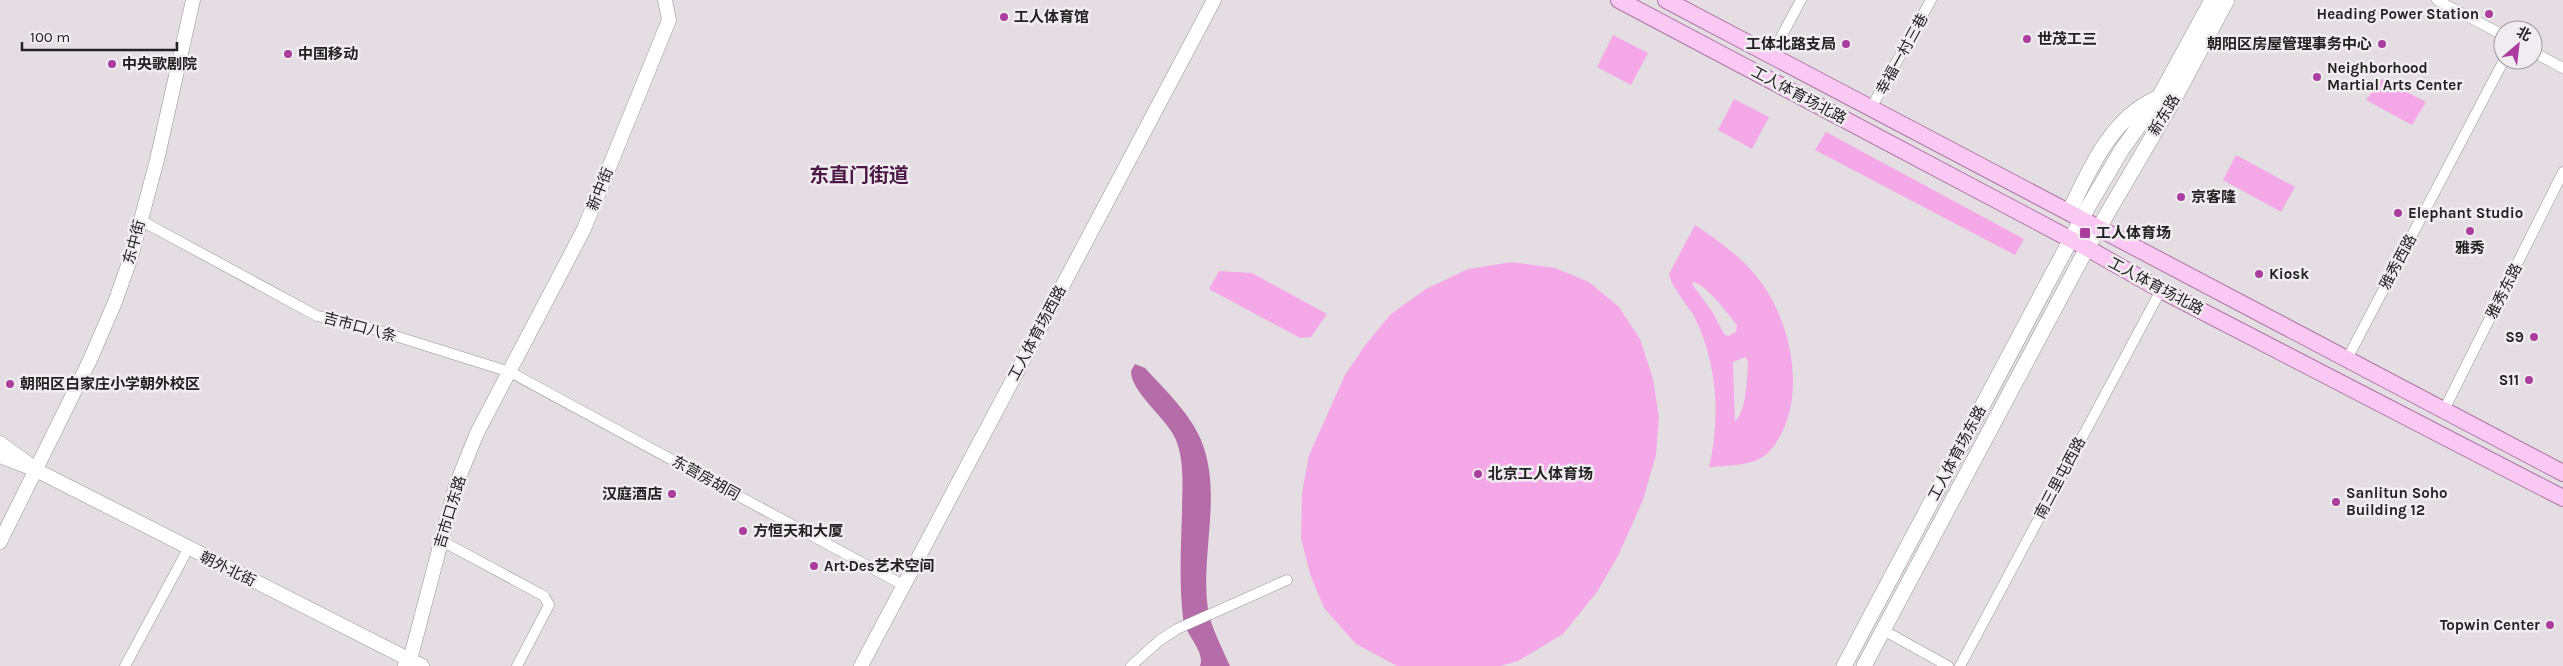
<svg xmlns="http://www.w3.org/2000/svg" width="2563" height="666" viewBox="0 0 2563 666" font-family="Karla,'Noto Sans SC',sans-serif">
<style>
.green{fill:#f5a8e8;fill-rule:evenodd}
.water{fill:#b56ca9}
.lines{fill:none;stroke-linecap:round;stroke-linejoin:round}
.minor-casing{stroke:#979296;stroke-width:11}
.tertiary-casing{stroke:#979296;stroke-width:15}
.secondary-casing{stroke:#979296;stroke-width:16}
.primary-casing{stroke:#ac76a3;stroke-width:18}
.minor{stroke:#fff;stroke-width:10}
.tertiary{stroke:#fff;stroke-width:14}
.secondary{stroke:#fff;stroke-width:15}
.primary{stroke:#fac8f2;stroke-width:16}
.poi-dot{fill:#aa3d9d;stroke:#f1ecf0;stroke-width:2}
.labels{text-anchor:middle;stroke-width:5;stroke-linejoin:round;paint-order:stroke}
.poi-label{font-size:15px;font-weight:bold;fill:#232122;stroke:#f1ecf0;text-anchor:start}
.street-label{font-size:15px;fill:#232122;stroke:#f1ecf0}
.district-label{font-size:20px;font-weight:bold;fill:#4c1845;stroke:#f1ecf0}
</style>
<rect width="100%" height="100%" fill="#e4dee3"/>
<g class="green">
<polygon points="1613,35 1648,53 1631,85 1597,67"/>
<polygon points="2382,79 2426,102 2412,125 2366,100"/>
<polygon points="1734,99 1769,117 1752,149 1718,130"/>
<polygon points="1826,132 2024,239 2015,255 1815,150"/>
<polygon points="2236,155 2295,187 2281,212 2223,180"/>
<path d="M1695 225C1720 242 1746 260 1763 285 1792 326 1805 394 1779 438 1774 446 1769 454 1761 458 1746 466 1725 466 1709 467 1721 417 1717 362 1694 316 1688 306 1669 283 1669 274ZM1693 282C1706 284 1728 314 1737 325L1736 332 1728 336 1724 334 1713 313 1692 284ZM1745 357 1748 361C1747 379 1747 409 1735 422L1733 362Z"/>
<polygon points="1512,262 1555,268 1589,282 1619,307 1640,339 1653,379 1659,417 1656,455 1643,500 1618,556 1597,592 1563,634 1518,661 1500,666 1397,666 1356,644 1324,608 1310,574 1301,538 1302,493 1309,455 1345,375 1366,344 1391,314 1426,289 1468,269"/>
<polygon points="1219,271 1252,273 1327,314 1311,337 1300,338 1209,289"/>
</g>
<path class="water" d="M1135 364 1145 368C1165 390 1189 412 1201 440 1223 493 1200 554 1208 609 1210 625 1224 652 1230 666H1200C1206 651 1184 634 1183 618 1179 583 1181 547 1182 512 1182 488 1185 463 1176 440 1167 418 1131 393 1131 371Z"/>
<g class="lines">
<defs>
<g id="minor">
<polyline points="2437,0 2503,35"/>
<polyline points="2533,52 2563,68"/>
<polyline points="1771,56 1801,0"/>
<polyline points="1871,108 1931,0"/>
<polyline points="140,220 317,316 354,323 510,372 903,585"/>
<polyline points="2347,359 2504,60"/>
<polyline points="2444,410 2563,172"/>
<polyline points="440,540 544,596 549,605 517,666"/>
<polyline points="1883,630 1948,666"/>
<polyline points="125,666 188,549"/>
<polyline points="1131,666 1160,640 1177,629 1287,580"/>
<polyline points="1960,666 2161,290"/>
</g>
<g id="tertiary">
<polyline points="0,443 30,465"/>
<polyline points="0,456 36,470 422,666"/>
<polyline points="0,542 90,360 115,302 131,257 157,160 193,0"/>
<polyline points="410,660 456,485 477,433 584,229 669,20 665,0"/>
<polyline points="861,666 1214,0"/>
</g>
<g id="secondary">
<path d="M2069 212C2089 170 2111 119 2155 99"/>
<polyline points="405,666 410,660"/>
<polyline points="1844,666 2088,207 2121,151 2159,97 2212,0"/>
<polyline points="1864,666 2087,248 2172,103 2227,0"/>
</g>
<g id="primary">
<polyline points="1619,0 2087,248 2161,290 2563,498"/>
<polyline points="1666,0 2563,473"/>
</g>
</defs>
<use href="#minor" class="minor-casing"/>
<use href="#tertiary" class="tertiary-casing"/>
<use href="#secondary" class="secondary-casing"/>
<use href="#primary" class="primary-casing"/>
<use href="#minor" class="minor"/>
<use href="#tertiary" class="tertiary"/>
<use href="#secondary" class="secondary"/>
<use href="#primary" class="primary"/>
</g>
<g class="poi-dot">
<circle cx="2489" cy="14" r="5"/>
<circle cx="1004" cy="17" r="5"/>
<circle cx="2027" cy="39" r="5"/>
<circle cx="1846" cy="44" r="5"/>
<circle cx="2382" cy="44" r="5"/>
<circle cx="288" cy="54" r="5"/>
<circle cx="112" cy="64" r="5"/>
<circle cx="2317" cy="77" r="5"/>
<circle cx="2181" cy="197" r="5"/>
<circle cx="2398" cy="213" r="5"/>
<circle cx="2470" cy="231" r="5"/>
<rect x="2079" y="227" width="12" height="12" rx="2.5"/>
<circle cx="2259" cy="274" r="5"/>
<circle cx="2534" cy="337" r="5"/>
<circle cx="2529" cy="380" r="5"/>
<circle cx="10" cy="384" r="5"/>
<circle cx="1478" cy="474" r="5"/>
<circle cx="672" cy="494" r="5"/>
<circle cx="2336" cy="502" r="5"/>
<circle cx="743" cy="531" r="5"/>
<circle cx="814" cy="566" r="5"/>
<circle cx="2550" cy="625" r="5"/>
</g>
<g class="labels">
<g class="poi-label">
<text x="2479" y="19" text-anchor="end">Heading Power Station</text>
<text x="1014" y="22">工人体育馆</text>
<text x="2037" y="44">世茂工三</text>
<text x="1836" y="49" text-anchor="end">工体北路支局</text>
<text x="2372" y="49" text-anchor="end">朝阳区房屋管理事务中心</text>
<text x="298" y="59">中国移动</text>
<text x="122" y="69">中央歌剧院</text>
<text x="2327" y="73">Neighborhood<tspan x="2327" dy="17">Martial Arts Center</tspan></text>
<text x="2191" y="202">京客隆</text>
<text x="2408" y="218">Elephant Studio</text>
<text x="2096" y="238">工人体育场</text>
<text x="2470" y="253" text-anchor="middle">雅秀</text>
<text x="2269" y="279">Kiosk</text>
<text x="2524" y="342" text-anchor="end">S9</text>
<text x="2519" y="385" text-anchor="end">S11</text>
<text x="20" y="389">朝阳区白家庄小学朝外校区</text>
<text x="1488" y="479">北京工人体育场</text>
<text x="2346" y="498">Sanlitun Soho<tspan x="2346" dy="17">Building 12</tspan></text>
<text x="662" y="499" text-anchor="end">汉庭酒店</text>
<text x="753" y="536">方恒天和大厦</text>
<text x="824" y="571">Art·Des艺术空间</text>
<text x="2540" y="630" text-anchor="end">Topwin Center</text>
</g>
<g class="street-label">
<text transform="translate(1902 54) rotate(-61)" y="5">幸福一村三巷</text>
<text transform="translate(1799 95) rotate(28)" y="5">工人体育场北路</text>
<text transform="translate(2164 115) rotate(-59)" y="5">新东路</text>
<text transform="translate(600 189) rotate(-68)" y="5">新中街</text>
<text transform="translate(134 242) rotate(-75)" y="5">东中街</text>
<text transform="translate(2398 262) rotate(-62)" y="5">雅秀西路</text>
<text transform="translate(2156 286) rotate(28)" y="5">工人体育场北路</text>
<text transform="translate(2504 291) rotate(-63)" y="5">雅秀东路</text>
<text transform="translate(360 327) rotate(15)" y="5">吉市口八条</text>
<text transform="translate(1037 333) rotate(-62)" y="5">工人体育场西路</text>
<text transform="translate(1957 453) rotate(-62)" y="5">工人体育场东路</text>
<text transform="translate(706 478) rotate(29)" y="5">东营房胡同</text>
<text transform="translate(2060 478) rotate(-62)" y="5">南三里屯西路</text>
<text transform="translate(450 512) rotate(-73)" y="5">吉市口东路</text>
<text transform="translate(228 569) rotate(26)" y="5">朝外北街</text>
</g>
<g class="district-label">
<text x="859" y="182">东直门街道</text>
</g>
</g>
<g transform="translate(2518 45) rotate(28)"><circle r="24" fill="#f1ecf0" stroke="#9f9b9e"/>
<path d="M0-4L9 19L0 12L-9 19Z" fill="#aa3d9d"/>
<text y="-8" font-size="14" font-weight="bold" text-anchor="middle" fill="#232122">北</text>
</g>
<path d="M22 42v8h155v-8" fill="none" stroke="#232122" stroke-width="2.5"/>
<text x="30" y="42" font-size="15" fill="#232122" stroke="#f1ecf0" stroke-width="4" paint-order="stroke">100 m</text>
</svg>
